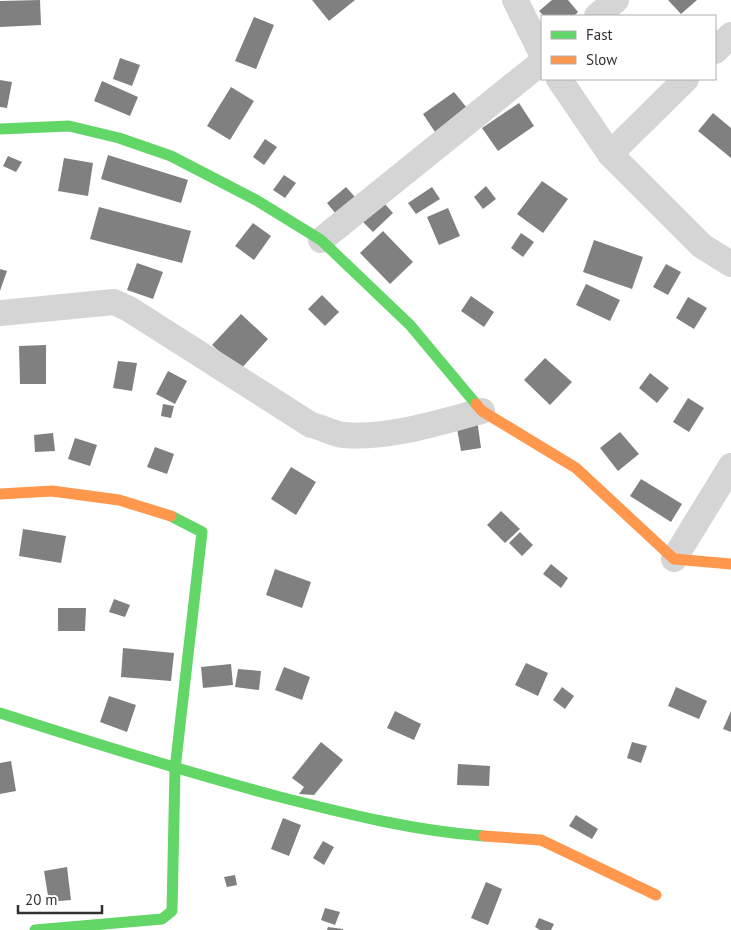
<svg xmlns="http://www.w3.org/2000/svg" width="731" height="930" viewBox="0 0 731 930" font-family="'PT Sans',sans-serif">
<style>
.building{fill:#808080}
.lines{fill:none;stroke-linecap:round;stroke-linejoin:round}
.street{stroke:#d5d5d5;stroke-width:26}
.fast{stroke:#63d668;stroke-width:11}
.slow{stroke:#ff974d;stroke-width:11}
</style>
<rect width="100%" height="100%" fill="#fff"/>
<g class="building">
<polygon points="40,0 41,25 0,27 0,1"/>
<polygon points="312,0 355,0 329,21"/>
<polygon points="552,0 568,0 578,12 574,16 544,16 539,11"/>
<polygon points="668,0 697,0 681,14"/>
<polygon points="254,17 274,25 256,69 235,61"/>
<polygon points="120,58 140,65 132,86 113,79"/>
<polygon points="0,80 12,82 7,108 0,107"/>
<polygon points="102,81 138,97 130,116 94,101"/>
<polygon points="231,87 254,101 230,140 207,126"/>
<polygon points="454,92 467,108 435,132 423,114"/>
<polygon points="519,103 534,126 498,151 482,128"/>
<polygon points="713,113 731,128 731,158 698,131"/>
<polygon points="265,139 277,147 264,165 253,157"/>
<polygon points="108,155 188,180 181,203 101,179"/>
<polygon points="8,156 22,162 16,172 3,166"/>
<polygon points="64,158 93,163 88,196 58,191"/>
<polygon points="284,175 296,183 285,198 273,190"/>
<polygon points="542,181 568,199 543,233 517,214"/>
<polygon points="486,186 496,199 483,209 474,197"/>
<polygon points="346,187 355,197 336,214 327,203"/>
<polygon points="432,187 440,199 416,214 408,203"/>
<polygon points="384,203 393,213 373,232 363,222"/>
<polygon points="99,207 191,231 182,263 90,239"/>
<polygon points="448,208 460,236 439,245 427,217"/>
<polygon points="253,223 271,236 254,260 235,246"/>
<polygon points="383,231 413,262 390,284 360,253"/>
<polygon points="521,233 534,242 523,257 511,248"/>
<polygon points="594,240 643,257 632,289 583,272"/>
<polygon points="137,263 163,272 153,299 127,290"/>
<polygon points="666,264 681,272 668,295 653,287"/>
<polygon points="0,269 7,271 0,291"/>
<polygon points="586,284 620,300 610,321 576,305"/>
<polygon points="322,295 339,312 325,326 308,309"/>
<polygon points="471,296 494,312 484,327 461,311"/>
<polygon points="688,297 707,308 694,329 676,318"/>
<polygon points="241,314 268,339 240,370 212,345"/>
<polygon points="46,345 46,384 20,384 19,346"/>
<polygon points="545,358 572,382 550,405 524,380"/>
<polygon points="118,361 137,363 132,391 113,388"/>
<polygon points="168,371 187,381 175,404 156,394"/>
<polygon points="650,373 669,388 657,403 639,388"/>
<polygon points="688,398 704,408 689,432 673,422"/>
<polygon points="163,404 174,406 171,418 161,416"/>
<polygon points="477,419 481,448 461,451 456,423"/>
<polygon points="620,432 639,454 618,471 600,448"/>
<polygon points="53,433 55,451 35,452 34,435"/>
<polygon points="75,438 97,445 90,466 68,459"/>
<polygon points="155,447 174,454 167,474 147,467"/>
<polygon points="291,467 316,482 296,515 271,499"/>
<polygon points="641,479 682,504 671,522 630,496"/>
<polygon points="501,511 520,529 505,543 487,525"/>
<polygon points="23,529 66,536 61,563 19,556"/>
<polygon points="520,532 533,545 522,556 509,543"/>
<polygon points="551,564 568,578 561,588 543,574"/>
<polygon points="275,569 311,582 302,608 266,595"/>
<polygon points="114,599 130,605 125,617 109,612"/>
<polygon points="58,608 86,608 85,631 58,631"/>
<polygon points="123,648 174,653 171,681 121,677"/>
<polygon points="526,663 548,673 538,696 515,685"/>
<polygon points="231,664 233,685 203,688 201,667"/>
<polygon points="284,667 310,677 302,700 275,690"/>
<polygon points="238,669 261,671 259,690 235,687"/>
<polygon points="562,687 574,696 565,709 553,700"/>
<polygon points="676,687 707,701 699,719 668,706"/>
<polygon points="109,696 136,705 127,732 100,722"/>
<polygon points="395,711 421,724 414,740 387,728"/>
<polygon points="731,711 731,732 723,729"/>
<polygon points="321,742 343,760 314,795 299,794 304,787 292,778"/>
<polygon points="632,742 647,746 641,763 627,758"/>
<polygon points="11,761 16,791 0,794 0,763"/>
<polygon points="458,764 490,766 489,786 457,785"/>
<polygon points="576,815 598,829 592,839 569,826"/>
<polygon points="283,818 301,825 289,856 271,849"/>
<polygon points="323,841 334,847 324,865 313,858"/>
<polygon points="67,867 71,900 49,902 44,871"/>
<polygon points="235,875 237,885 227,887 224,877"/>
<polygon points="486,882 502,889 488,925 471,918"/>
<polygon points="325,908 340,912 335,925 321,920"/>
<polygon points="539,918 554,924 551,930 540,930 535,927"/>
<polygon points="328,927 343,929 343,930 327,930"/>
</g>
<g class="lines">
<g class="street">
<polyline points="515,0 542,54"/>
<polyline points="597,16 616,0"/>
<polyline points="715,51 731,35"/>
<polyline points="559,79 610,154 702,246 731,264"/>
<polyline points="610,154 686,79"/>
<polyline points="321,240 542,62"/>
<path d="M0 313 114 302 129 309 311 425C322 427 333 434 344 435 388 439 440 422 482 411"/>
<polyline points="674,559 731,466"/>
</g>
<g class="fast">
<polyline points="0,129 69,126 119,138 171,156 256,200 321,240 410,325 476,404"/>
<path d="M0 713C93 743 186 772 280 797 347 814 415 831 484 836"/>
<polyline points="35,930 162,919 172,911 175,769 202,532 171,516"/>
</g>
<g class="slow">
<polyline points="476,404 482,411 576,468 674,559 731,564"/>
<polyline points="0,494 52,491 119,500 171,516"/>
<polyline points="484,836 541,840 656,895"/>
</g>
</g>
<rect x="541" y="15" width="175" height="65" fill="#ffffff" stroke="#adadad"/>
<rect x="551" y="31" width="25" height="8" fill="#63d668" stroke="#adadad"/>
<text x="586" y="40" font-size="15" fill="#313131">Fast</text>
<rect x="551" y="56" width="25" height="8" fill="#ff974d" stroke="#adadad"/>
<text x="586" y="65" font-size="15" fill="#313131">Slow</text>
<path d="M18 905v8h84v-8" fill="none" stroke="#313131" stroke-width="2.5"/>
<text x="25" y="905" font-size="15" fill="#313131" stroke="#ffffff" stroke-width="4" paint-order="stroke">20 m</text>
</svg>
